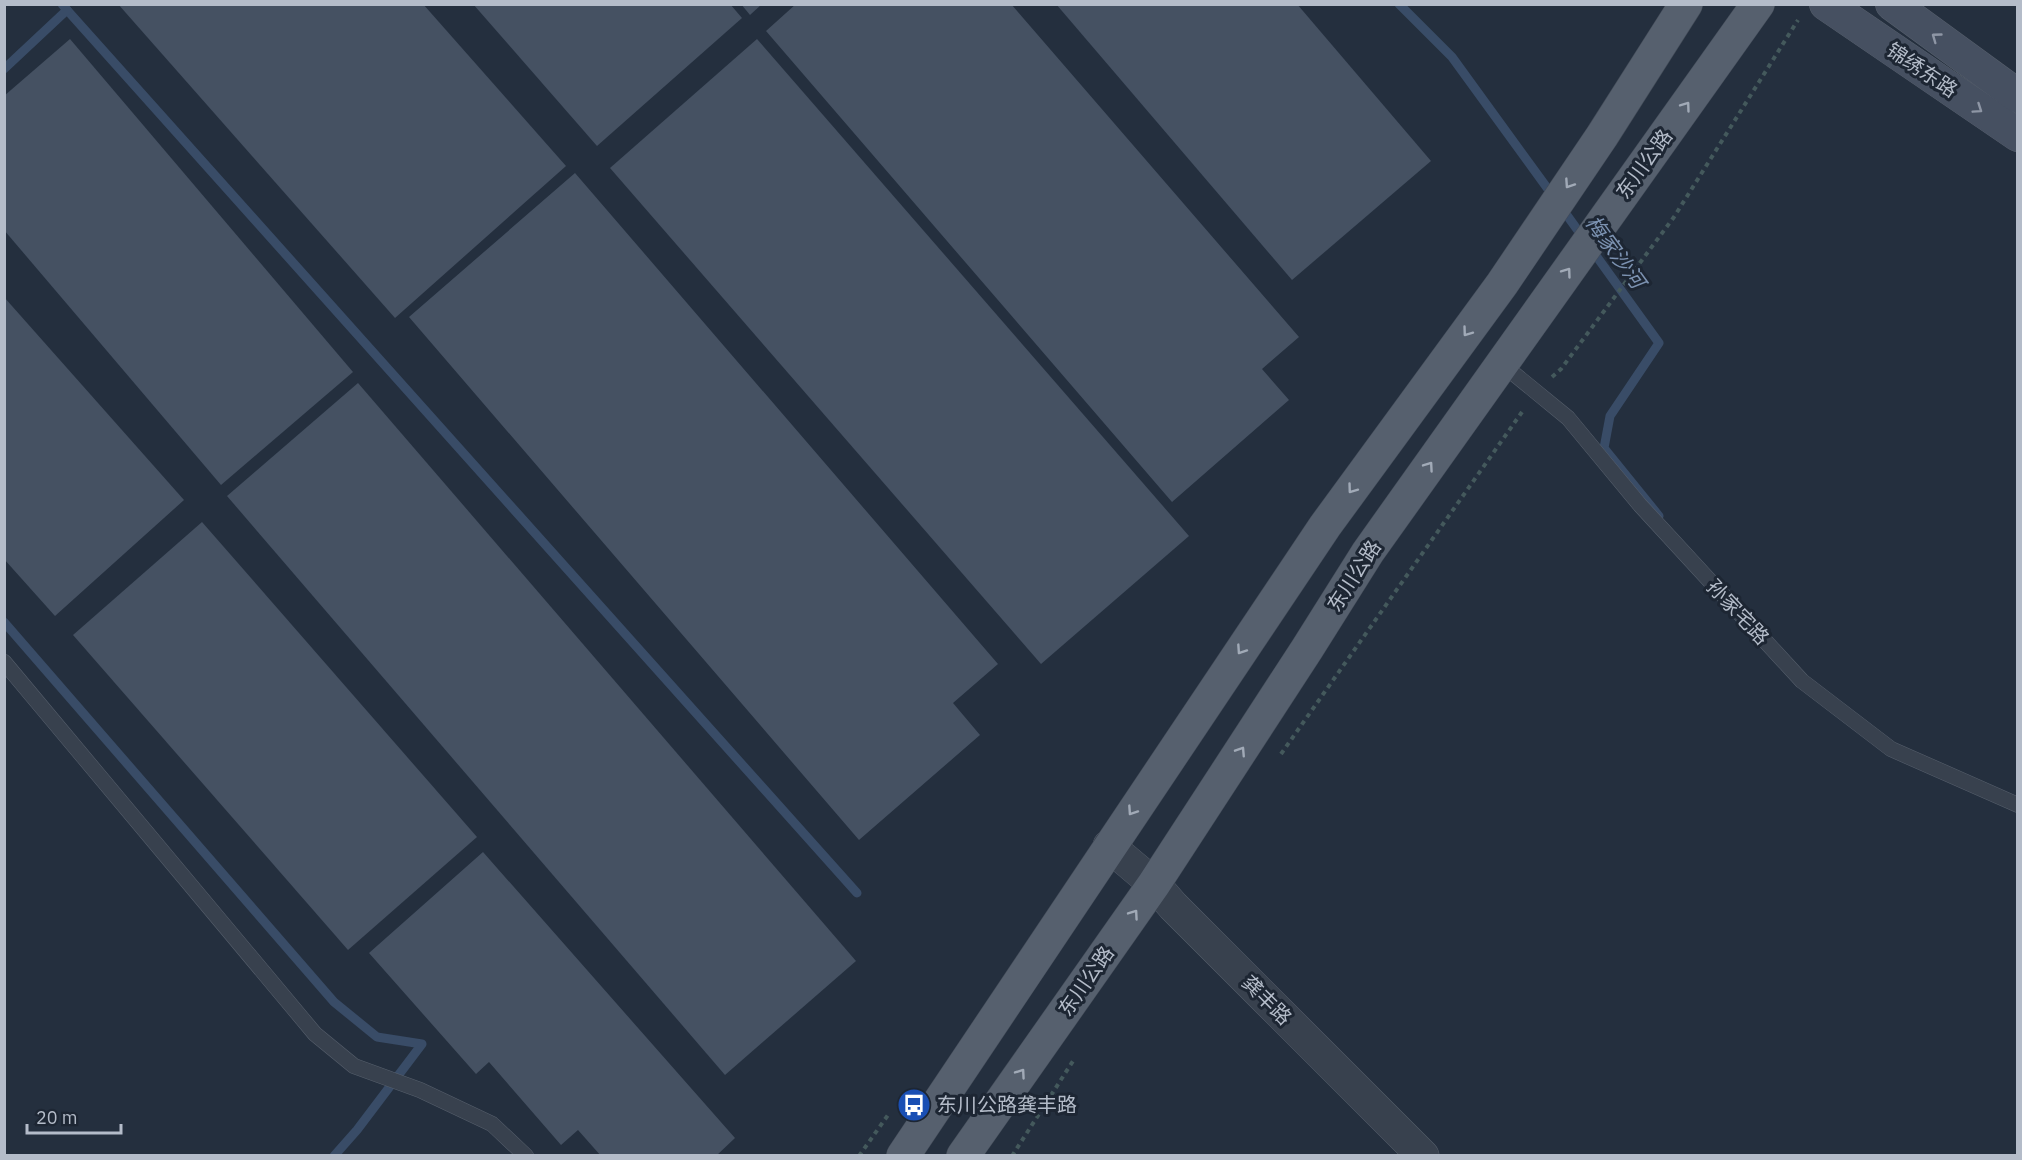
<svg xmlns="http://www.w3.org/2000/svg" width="2022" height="1160" viewBox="0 0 2022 1160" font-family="'IBM Plex Sans','Noto Sans SC',sans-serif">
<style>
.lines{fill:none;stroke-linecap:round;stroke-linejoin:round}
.stream{stroke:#394c67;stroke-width:9}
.building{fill:#455162}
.lane-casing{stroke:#565f6c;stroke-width:16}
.street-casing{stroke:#565f6c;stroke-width:33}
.secondary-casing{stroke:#565f6c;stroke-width:34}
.primary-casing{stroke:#414a57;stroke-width:34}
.path{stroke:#44595c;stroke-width:4;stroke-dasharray:4.5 4.5;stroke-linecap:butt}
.lane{stroke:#38414e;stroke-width:15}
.street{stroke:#38414e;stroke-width:32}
.secondary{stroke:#465061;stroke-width:33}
.primary{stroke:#56606e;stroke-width:33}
.oneway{stroke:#8e96a5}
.oneway2{stroke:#a1aab7}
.labels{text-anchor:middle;stroke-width:6;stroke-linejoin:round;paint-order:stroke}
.street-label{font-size:20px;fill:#b4bcc9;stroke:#1d2633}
.poi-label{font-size:20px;fill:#b4bcc9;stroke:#1d2633;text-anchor:start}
.water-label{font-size:21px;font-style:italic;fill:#7c92b1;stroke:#1d2633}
</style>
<rect width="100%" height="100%" fill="#242f3e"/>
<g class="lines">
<g class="stream">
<polyline points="1399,4 1452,57 1553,196"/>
<polyline points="67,10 857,893"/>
<polyline points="4,69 67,10 62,4"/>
<polyline points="1561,207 1659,343 1610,416 1604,448 1659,516"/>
<polyline points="4,622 334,1002 377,1037 422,1044 357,1130 334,1156"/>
</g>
</g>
<g class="building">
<polygon points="118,4 423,4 566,166 395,318"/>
<polygon points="473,4 730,4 742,18 597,146"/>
<polygon points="741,4 762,4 750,15"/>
<polygon points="796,4 1011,4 1299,337 1262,369 1289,400 1172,502 766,31"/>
<polygon points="1056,4 1297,4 1431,161 1292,280"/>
<polygon points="70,39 353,372 221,485 4,230 4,96"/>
<polygon points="757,39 1189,536 1041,664 610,168"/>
<polygon points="575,173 998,664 953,703 980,735 859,840 409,317"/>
<polygon points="4,297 184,500 55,616 4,559"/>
<polygon points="358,383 856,961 725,1075 227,496"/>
<polygon points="202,522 477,837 348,950 73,635"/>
<polygon points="483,852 735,1138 716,1156 601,1156 578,1130 561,1145 489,1062 476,1074 369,953"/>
</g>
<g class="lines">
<defs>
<g id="lane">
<polyline points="1502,364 1568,418 1640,505 1802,681 1891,749 2018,805"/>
<polyline points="4,662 315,1034 354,1066 420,1090 492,1124 526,1156"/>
</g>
<polyline id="street" points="1109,846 1154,884 1173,906 1423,1156"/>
<g id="secondary">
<polyline points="1826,4 2018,135"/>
<polyline points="1892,4 2018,96"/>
</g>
<g id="primary">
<polyline points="903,1156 1325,526 1502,284 1602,136 1686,4"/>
<polyline points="963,1156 1154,884 1307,649 1368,552 1758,4"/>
</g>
</defs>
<use href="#lane" class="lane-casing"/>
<use href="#street" class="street-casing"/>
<use href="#secondary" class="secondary-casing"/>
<use href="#primary" class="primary-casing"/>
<g class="path">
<polyline points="1552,377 1561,369 1674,217 1798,20"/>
<polyline points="1281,754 1522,412"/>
<polyline points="859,1156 888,1115"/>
<polyline points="1012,1156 1073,1061"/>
</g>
<use href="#lane" class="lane"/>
<use href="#street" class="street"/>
<use href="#secondary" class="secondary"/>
<use href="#primary" class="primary"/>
</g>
<defs><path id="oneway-chevron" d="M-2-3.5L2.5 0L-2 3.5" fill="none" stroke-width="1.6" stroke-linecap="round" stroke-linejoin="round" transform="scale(1.5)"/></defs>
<g class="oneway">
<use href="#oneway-chevron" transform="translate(1936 37) rotate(-144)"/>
<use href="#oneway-chevron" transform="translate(1978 109) rotate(34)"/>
</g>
<g class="oneway2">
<use href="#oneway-chevron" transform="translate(1686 106) rotate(-54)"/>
<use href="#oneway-chevron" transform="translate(1569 184) rotate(124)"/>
<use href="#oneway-chevron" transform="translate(1567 272) rotate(-54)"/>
<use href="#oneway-chevron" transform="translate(1467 332) rotate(126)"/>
<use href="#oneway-chevron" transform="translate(1429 466) rotate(-55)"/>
<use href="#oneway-chevron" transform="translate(1352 489) rotate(126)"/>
<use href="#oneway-chevron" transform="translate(1241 650) rotate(124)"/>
<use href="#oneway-chevron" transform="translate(1241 751) rotate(-57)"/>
<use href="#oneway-chevron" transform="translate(1132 811) rotate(124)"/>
<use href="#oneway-chevron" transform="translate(1134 914) rotate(-55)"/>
<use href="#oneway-chevron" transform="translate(1021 1073) rotate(-55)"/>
</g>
<defs>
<symbol id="bus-disc" viewBox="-11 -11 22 22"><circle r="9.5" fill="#1a4fb4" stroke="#1d2633"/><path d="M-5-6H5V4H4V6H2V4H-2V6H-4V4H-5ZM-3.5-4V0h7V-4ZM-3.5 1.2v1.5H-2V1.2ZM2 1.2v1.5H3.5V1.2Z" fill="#fff"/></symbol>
</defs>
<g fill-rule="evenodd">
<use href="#bus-disc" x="895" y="1086" width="38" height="38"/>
</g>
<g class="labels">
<g class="street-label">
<text transform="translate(1922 70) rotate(34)" y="7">锦绣东路</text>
<text transform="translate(1644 164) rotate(-54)" y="7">东川公路</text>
<text transform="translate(1354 576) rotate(-57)" y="7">东川公路</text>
<text transform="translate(1738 612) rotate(47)" y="7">孙家宅路</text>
<text transform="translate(1086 981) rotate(-55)" y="7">东川公路</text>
<text transform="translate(1267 1000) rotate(45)" y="7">龚丰路</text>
</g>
<g class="poi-label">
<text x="937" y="1112">东川公路龚丰路</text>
</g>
<g class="water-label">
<text transform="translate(1615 252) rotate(54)" y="7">梅家沙河</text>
</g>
</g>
<rect width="2022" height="1160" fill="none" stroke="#b4bcc9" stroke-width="12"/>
<path d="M27 1124v9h94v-9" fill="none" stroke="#b4bcc9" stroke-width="3"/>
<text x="36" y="1124" font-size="18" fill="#b4bcc9" stroke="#1d2633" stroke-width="4.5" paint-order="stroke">20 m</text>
</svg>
